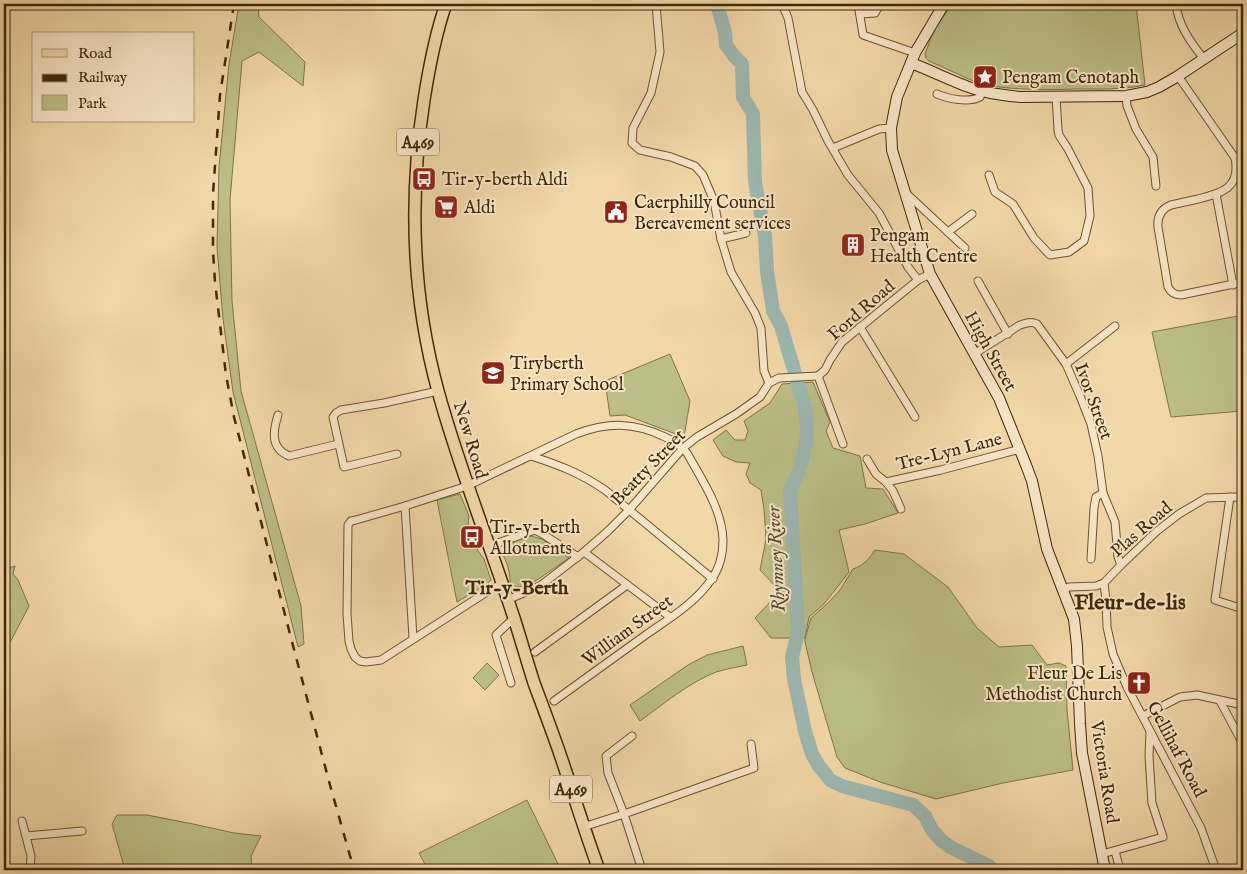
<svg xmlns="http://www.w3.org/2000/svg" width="1247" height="874" viewBox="0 0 1247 874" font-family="'IM FELL English',serif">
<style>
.green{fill:#bcbe87;stroke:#7e7446}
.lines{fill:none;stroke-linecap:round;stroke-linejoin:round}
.river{stroke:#9db8b1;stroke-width:14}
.minor-casing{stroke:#6c542f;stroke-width:9}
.secondary-casing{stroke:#3f2906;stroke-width:12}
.primary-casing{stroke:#3f2906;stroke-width:14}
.minor{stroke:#f7e5c7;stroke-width:7}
.secondary{stroke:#f7e5c7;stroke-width:10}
.primary{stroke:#f2d7a9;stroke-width:11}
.rail{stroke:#3f2906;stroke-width:2.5;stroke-dasharray:9 9;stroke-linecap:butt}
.labels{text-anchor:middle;stroke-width:4;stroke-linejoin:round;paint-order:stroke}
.shield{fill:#f7e5c7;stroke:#766140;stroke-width:1}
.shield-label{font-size:16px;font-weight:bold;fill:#3f2906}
.poi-label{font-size:18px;fill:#3f2906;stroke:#f7e5c7;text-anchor:start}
.street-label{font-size:18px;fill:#3f2906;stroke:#f7e5c7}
.water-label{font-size:19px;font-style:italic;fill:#564d31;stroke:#f7e5c7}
.quarter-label{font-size:20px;font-weight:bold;fill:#3f2906;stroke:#f7e5c7}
.district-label{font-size:22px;font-weight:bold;fill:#3f2906;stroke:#f7e5c7}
</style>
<rect width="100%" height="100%" fill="#f2d7a9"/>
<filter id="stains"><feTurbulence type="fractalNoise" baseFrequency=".004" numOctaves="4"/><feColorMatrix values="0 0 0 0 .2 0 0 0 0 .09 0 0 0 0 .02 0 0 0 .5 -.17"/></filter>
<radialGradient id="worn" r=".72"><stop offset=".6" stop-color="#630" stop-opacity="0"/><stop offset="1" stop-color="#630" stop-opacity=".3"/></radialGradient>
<g class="green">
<polygon points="239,4 258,4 259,17 305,62 303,86 259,52 242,61 230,200 232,301 241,391 301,606 304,644 298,647 233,392 223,319 217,247 219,167 229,64"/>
<path d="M949 4H1136L1145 85C1122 90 1099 89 1075 89 1047 90 1019 90 991 86V73L979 71 977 82 971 80 929 61 926 58 925 54 933 32 951 5Z"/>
<polygon points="1243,315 1243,414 1242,411 1171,417 1152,332"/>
<polygon points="670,354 690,401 684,437 625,415 610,416 605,381"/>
<polygon points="813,382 830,422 826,431 833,448 860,456 866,488 883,489 898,513 865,524 839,530 849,572 824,604 809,617 805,638 771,638 755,618 775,597 777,588 760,570 766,539 764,509 761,490 750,483 746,474 750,463 736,462 723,456 713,440 726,430 735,440 745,440 748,431 744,421 770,403 782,384"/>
<polygon points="460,494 469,516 468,524 472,534 470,535 471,540 473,540 475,546 476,545 478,551 484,559 491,580 487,584 457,602 437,500"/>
<path d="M531 536 542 539 569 558 537 580 526 586 510 587C511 574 507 559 499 549L504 550 508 555 513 554 512 546 515 540Z"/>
<path d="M875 550 904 554 948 587 977 628 999 647 1032 645 1047 665 1059 663 1066 666 1067 710 1073 770 1003 783 936 799 880 782 845 768 837 757 812 672 805 642V639L811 618 829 602 840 590 853 569C863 566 870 558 875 550Z"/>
<polygon points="15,566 13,574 18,580 29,606 4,654 4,570"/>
<path d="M743 646 747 665C737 667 726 669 716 672 690 682 662 705 640 721L630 705 688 665 707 655Z"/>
<polygon points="487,663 499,675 485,690 473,678"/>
<polygon points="527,800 560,868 555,870 428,870 419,853"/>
<polygon points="117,815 147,815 193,824 234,833 261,836 251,856 252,870 125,870 112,824"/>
</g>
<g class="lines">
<polyline class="river" points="718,4 717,5 725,32 726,45 734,56 742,64 743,97 753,114 755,182 765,236 767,271 773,311 781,326 805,407 807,430 806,444 799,471 790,490 798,628 797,637 792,657 794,679 805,731 812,754 819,766 830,780 842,786 913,805 925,816 932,830 941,840 950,847 989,866 993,870"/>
<defs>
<g id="minor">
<polyline points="656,4 660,52 651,93 633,128 632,143 640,150 671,157 695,166 703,175 714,201 721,239 731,272 755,313 761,328 764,371 769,383"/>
<polyline points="782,4 788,18 802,92 813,110 828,141 848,175 879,213 908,267 918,280"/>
<polyline points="858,4 863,35 915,53"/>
<path d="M1176 4C1178 25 1191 43 1204 59"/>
<polyline points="860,14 875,13 880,4"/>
<path d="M1178 76 1235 158C1241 188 1222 193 1198 199 1189 201 1180 203 1171 205 1161 209 1157 216 1158 227L1168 287C1171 293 1175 295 1181 295L1243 282"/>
<path d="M937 94C948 99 969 103 980 97L982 91"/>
<polyline points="1126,96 1127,106 1136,129 1153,157 1156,186"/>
<polyline points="833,148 879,129 891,128"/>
<polyline points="989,175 995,192 1013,204 1034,238 1050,255 1069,252 1084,241 1090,216 1088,188 1068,149 1059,135 1058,130 1056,97"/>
<polyline points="907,194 965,248"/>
<polyline points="1216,194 1233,285"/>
<polyline points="948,232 972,214"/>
<polyline points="721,239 746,233"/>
<polyline points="978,281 1008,334"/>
<polyline points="860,327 915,417"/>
<path d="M974 354 1020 325C1027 323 1031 321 1037 324L1066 364 1080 396 1091 424 1098 456 1103 493 1115 522 1118 557 1121 565"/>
<polyline points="1066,364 1115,326"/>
<polyline points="818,376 825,370 830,360 842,342 918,280 930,274"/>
<polyline points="818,376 843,444"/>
<path d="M278 415C273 431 270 448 289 456L338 444"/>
<polyline points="397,454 344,467 333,417 336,413 341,410 384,403 438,391"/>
<path d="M531 456C559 465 580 473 605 490L713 579"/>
<polyline points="867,459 876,474 886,482 893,491 901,509"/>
<polyline points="886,482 941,470 1020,449"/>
<polyline points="1230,497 1215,600 1243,609"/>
<polyline points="405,506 413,638"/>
<polyline points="498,543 535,530 541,533 578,557"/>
<polyline points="584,552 670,617"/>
<polyline points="1091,559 1094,508 1096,497 1103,493"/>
<polyline points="1104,583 1106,600 1107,627 1113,654 1127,687 1201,828 1216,870"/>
<path d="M502 584 493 588 381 660 366 662 360 661 355 657 351 649 349 641 347 614 348 525 351 521 356 520 405 506 467 486 576 434C608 422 634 422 665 437 673 441 681 445 687 453 702 480 722 509 723 540 723 555 720 568 711 580 695 603 670 618 647 634 616 656 585 679 554 701"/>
<polyline points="1062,590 1069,587 1096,586 1104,583 1121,565 1157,531 1179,514 1206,498 1236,497 1243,499"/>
<polyline points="507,600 540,586 584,552 608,531 629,510 683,448 697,437 736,414 760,397 769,383 779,378 818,376"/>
<polyline points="535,652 627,585"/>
<polyline points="511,683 496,635 514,618"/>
<polyline points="1220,701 1243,744"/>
<polyline points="1143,716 1180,697 1197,695 1243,705"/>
<polyline points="632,736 606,756 608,773 624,814 642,870"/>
<polyline points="22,821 31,856 30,870"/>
<polyline points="583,827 624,814 754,768 751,744"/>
<polyline points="26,836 82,831"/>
<polyline points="1115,851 1120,870"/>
<polyline points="1102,854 1163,837 1152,803 1149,756 1150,732"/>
</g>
<g id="secondary">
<polyline points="944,4 915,53 897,97 891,128 892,150 930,274 999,398 1026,465 1032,481 1047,549 1074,619 1077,646 1080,724 1082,753 1105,870"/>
<path d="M911 63C930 70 947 79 966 86 983 93 1002 95 1020 97L1126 96 1147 92 1159 87 1178 76 1243 33"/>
</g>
<path id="primary" d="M446 4C435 35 429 68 424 100 409 197 412 296 438 391 459 468 489 542 514 618 521 640 527 661 534 683 544 710 554 736 563 763 575 799 586 835 599 870"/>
</defs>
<use href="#minor" class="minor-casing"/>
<use href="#secondary" class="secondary-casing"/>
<use href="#primary" class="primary-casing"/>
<use href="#minor" class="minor"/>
<use href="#secondary" class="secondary"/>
<use href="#primary" class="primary"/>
<polyline class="rail" points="234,4 220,95 213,194 213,251 215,282 226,375 234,417 291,638 330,785 354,870"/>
</g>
<defs>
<symbol id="sight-square" viewBox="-11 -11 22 22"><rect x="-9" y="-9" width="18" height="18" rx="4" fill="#8f2418" stroke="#f7e5c7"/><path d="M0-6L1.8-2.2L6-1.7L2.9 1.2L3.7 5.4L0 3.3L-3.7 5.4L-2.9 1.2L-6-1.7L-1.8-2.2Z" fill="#fff"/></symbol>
<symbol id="bus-square" viewBox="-11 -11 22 22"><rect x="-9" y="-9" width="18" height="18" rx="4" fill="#8f2418" stroke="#f7e5c7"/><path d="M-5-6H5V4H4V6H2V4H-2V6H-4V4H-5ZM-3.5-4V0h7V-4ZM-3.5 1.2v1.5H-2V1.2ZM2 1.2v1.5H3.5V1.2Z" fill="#fff"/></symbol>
<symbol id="supermarket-square" viewBox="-11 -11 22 22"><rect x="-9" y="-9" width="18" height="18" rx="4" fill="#8f2418" stroke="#f7e5c7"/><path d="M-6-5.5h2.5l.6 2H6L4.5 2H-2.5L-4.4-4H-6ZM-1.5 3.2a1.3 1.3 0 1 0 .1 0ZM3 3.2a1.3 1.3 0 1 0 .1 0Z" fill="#fff"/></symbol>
<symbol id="civic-square" viewBox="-11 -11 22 22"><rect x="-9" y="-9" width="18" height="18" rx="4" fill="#8f2418" stroke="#f7e5c7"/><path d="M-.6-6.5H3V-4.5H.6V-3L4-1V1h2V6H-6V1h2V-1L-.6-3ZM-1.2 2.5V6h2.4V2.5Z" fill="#fff"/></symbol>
<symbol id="building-square" viewBox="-11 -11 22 22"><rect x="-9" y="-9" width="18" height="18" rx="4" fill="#8f2418" stroke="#f7e5c7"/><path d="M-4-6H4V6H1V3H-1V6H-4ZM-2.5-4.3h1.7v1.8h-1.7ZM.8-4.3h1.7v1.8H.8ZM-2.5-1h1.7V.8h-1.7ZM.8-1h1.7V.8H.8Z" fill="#fff"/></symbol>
<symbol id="school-square" viewBox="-11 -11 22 22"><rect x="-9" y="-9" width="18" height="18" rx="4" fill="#8f2418" stroke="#f7e5c7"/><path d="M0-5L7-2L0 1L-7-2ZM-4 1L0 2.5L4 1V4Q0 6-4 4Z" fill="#fff"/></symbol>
<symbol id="church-square" viewBox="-11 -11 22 22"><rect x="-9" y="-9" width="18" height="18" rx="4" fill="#8f2418" stroke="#f7e5c7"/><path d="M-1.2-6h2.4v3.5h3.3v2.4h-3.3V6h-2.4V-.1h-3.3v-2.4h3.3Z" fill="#fff"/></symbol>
</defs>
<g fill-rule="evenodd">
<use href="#sight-square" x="971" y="63" width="28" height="28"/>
<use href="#bus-square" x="410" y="165" width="28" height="28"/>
<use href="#supermarket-square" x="432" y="193" width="28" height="28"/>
<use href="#civic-square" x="602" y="198" width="28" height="28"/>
<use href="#building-square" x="839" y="231" width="28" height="28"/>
<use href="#school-square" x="479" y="359" width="28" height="28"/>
<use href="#bus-square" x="458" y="523" width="28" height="28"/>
<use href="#church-square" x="1125" y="669" width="28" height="28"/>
</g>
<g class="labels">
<g class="shield">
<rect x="397" y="128.5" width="42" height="27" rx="4"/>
<rect x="550" y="775.5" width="42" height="27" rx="4"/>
</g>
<g class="shield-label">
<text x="418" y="148">A469</text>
<text x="571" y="795">A469</text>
</g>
<g class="poi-label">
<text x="1002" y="83">Pengam Cenotaph</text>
<text x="442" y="185">Tir-y-berth Aldi</text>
<text x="634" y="208">Caerphilly Council<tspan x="634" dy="21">Bereavement services</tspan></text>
<text x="464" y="213">Aldi</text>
<text x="870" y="241">Pengam<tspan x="870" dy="21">Health Centre</tspan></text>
<text x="510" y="369">Tiryberth<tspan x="510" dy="21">Primary School</tspan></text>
<text x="490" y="533">Tir-y-berth<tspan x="490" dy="21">Allotments</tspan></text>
<text x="1122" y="679" text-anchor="end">Fleur De Lis<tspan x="1122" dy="21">Methodist Church</tspan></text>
</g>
<g class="street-label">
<text transform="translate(861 310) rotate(-41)" y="6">Ford Road</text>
<text transform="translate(991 351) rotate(61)" y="6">High Street</text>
<text transform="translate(1094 401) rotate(70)" y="6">Ivor Street</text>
<text transform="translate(471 440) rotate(73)" y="6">New Road</text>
<text transform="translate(949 451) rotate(-14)" y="6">Tre-Lyn Lane</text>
<text transform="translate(648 467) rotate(-46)" y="6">Beatty Street</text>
<text transform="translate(1141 529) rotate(-41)" y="6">Plas Road</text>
<text transform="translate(627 630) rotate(-36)" y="6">William Street</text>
<text transform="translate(1177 749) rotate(62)" y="6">Gellihaf Road</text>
<text transform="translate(1105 772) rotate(81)" y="6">Victoria Road</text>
</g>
<g class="water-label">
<text transform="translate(775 559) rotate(-93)" y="7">Rhymney River</text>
</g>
<g class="quarter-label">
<text x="517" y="594">Tir-y-Berth</text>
</g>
<g class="district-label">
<text x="1130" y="609">Fleur-de-lis</text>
</g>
</g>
<rect width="1247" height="874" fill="none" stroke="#f2d7a9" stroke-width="20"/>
<rect x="5" y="5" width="1237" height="864" fill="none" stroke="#3f2906" stroke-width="2.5"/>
<rect x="10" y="10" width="1227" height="854" fill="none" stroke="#3f2906"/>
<rect x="32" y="32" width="162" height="90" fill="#f7e5c7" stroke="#ad9a7a"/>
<rect x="42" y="49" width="25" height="8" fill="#f2d7a9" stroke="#ad9a7a"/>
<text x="78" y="58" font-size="15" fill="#3f2906">Road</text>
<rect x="42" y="74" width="25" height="8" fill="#3f2906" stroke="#ad9a7a"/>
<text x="78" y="82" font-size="15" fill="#3f2906">Railway</text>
<rect x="42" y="95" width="25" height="15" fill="#bcbe87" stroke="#ad9a7a"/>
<text x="78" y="108" font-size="15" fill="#3f2906">Park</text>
<rect width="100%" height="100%" filter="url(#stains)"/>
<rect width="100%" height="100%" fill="url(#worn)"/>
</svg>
